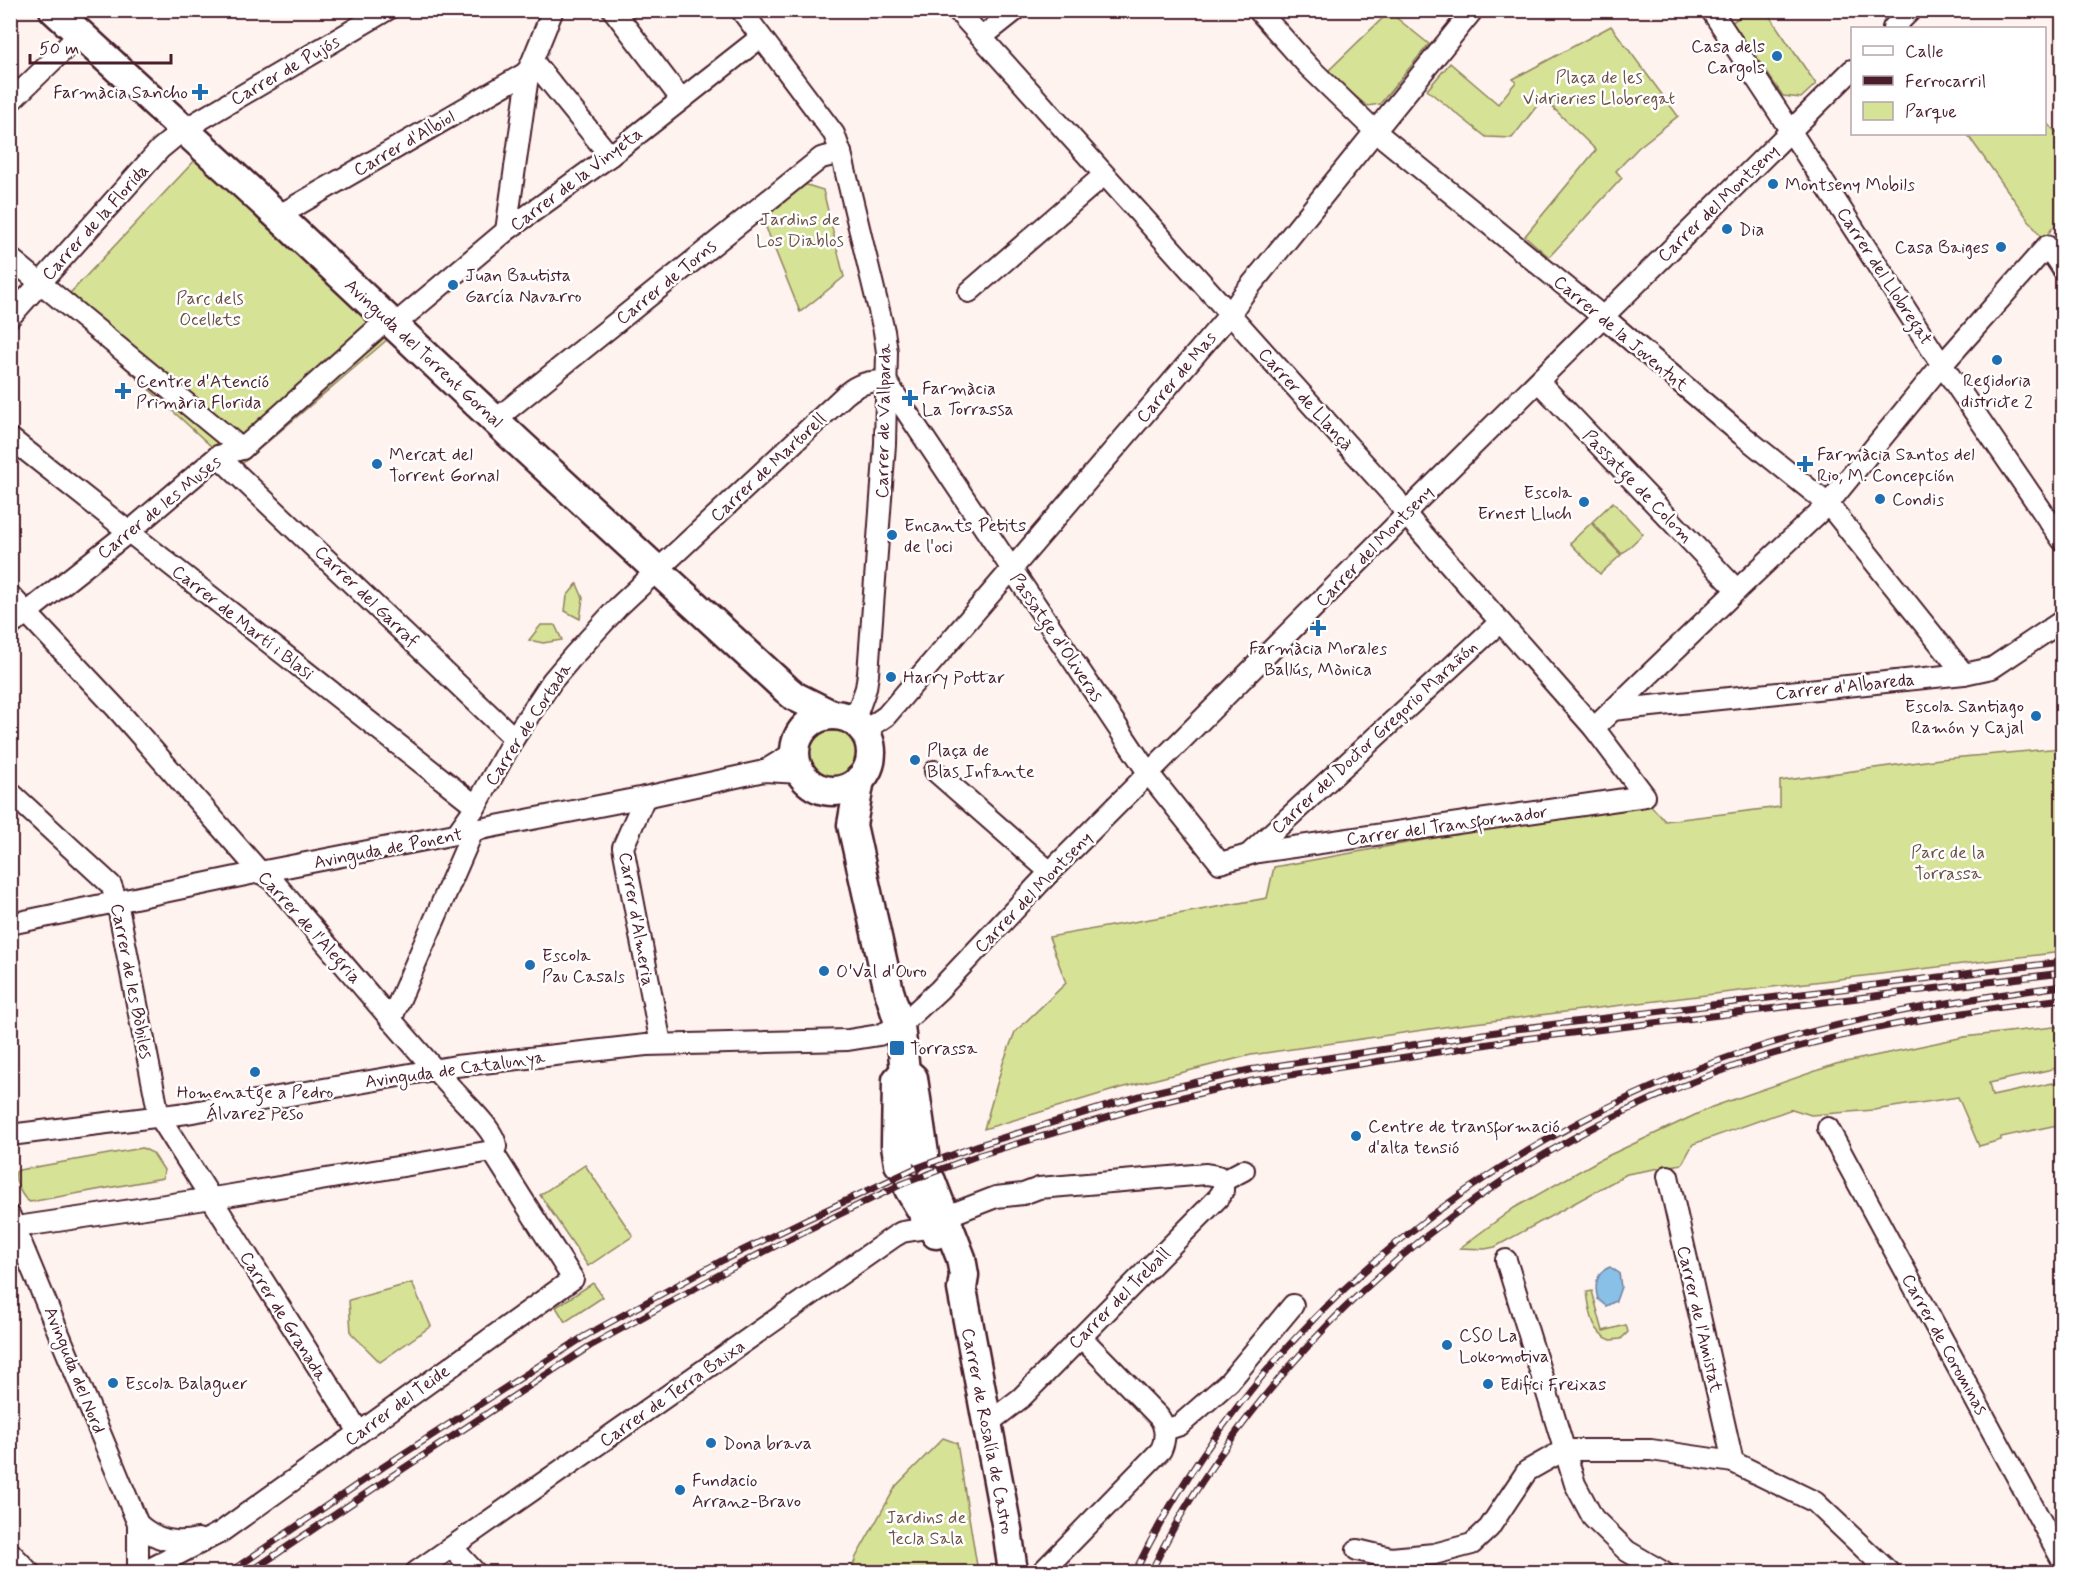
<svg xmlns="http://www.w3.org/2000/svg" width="2073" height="1583" viewBox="0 0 2073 1583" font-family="Mynerve,sans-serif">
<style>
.green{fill:#d6e295;stroke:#908060;stroke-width:1.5}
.water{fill:#89c0e7;stroke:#70809c;stroke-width:1.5}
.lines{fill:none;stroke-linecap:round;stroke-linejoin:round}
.street-casing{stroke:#4a1f2b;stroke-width:24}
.secondary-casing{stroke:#4a1f2b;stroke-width:33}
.street{stroke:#fff;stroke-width:20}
.secondary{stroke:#fff;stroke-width:28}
.rail-casing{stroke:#4a1f2b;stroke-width:7}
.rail{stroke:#fff;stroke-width:4.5;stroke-dasharray:14;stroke-linecap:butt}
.poi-dot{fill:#1f6fb2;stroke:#fff;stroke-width:2}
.labels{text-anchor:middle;stroke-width:5;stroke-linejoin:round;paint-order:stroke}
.poi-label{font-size:18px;fill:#4a1f2b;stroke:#fff;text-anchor:start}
.street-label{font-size:18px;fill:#4a1f2b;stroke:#fff}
.park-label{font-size:18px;fill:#6d5046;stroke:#fff}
</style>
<rect width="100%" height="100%" fill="#fef3ee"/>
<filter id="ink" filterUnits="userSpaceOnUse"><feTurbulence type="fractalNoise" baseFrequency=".0167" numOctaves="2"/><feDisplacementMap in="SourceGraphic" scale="12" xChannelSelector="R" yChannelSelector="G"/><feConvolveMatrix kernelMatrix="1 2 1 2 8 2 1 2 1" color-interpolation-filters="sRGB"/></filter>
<g filter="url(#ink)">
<g class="green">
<polygon points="1749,11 1766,11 1816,84 1801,98 1783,96 1732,22"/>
<polygon points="1389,12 1429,44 1380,104 1367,106 1327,72"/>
<polygon points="1611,26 1678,116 1639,147 1616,171 1622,178 1549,257 1525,236 1596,150 1543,98 1512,138 1486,137 1427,90 1450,63 1498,104 1516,82 1513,79"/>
<polygon points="2045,122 2062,137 2062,216 2043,240 1967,134 2044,134"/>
<polygon points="198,157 388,339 236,469 58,306"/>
<polygon points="804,184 823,190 844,277 800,312 763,220"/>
<polygon points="1613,502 1643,534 1622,554 1592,522"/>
<polygon points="1591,523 1621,555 1600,574 1570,543"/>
<polygon points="577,584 583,598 580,619 565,611 567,596"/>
<polygon points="541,625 555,625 562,640 543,643 529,640"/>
<circle cx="834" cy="753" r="25"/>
<polygon points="2062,748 2062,952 1458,1025 1251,1055 1117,1089 984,1129 1003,1063 1015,1032 1066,983 1049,937 1267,898 1274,867 1646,800 1665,821 1780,807 1780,781 1940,759"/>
<polygon points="2062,1026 2062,1067 1989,1083 1992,1096 2062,1081 2062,1124 2001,1137 2001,1140 1979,1146 1958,1097 1874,1110 1811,1115 1792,1109 1693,1144 1682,1164 1627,1174 1495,1247 1485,1249 1460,1248 1514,1208 1601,1159 1712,1107 1836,1064 1964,1037"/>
<path d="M142 1148 153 1153 164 1170 163 1178 30 1202C22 1198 14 1181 16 1172L19 1170Z"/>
<polygon points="585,1165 633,1236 588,1266 540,1195"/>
<polygon points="412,1283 431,1326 380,1362 351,1333 349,1300"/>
<polygon points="593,1283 603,1297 565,1322 556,1307"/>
<path d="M1592 1291 1603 1331 1626 1325 1628 1332 1621 1339 1611 1340C1591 1333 1590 1310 1587 1292Z"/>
<polygon points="943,1438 957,1443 978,1572 851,1572 856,1557 896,1486"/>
</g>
<path class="water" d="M1610 1267 1619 1273 1621 1287 1616 1301 1606 1306 1598 1299C1594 1286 1596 1272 1610 1267Z"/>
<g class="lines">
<defs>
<g id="street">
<polyline points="613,10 681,99"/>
<polyline points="741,10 834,134 841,153 884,331 887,352 885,444 868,674 866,688 854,722"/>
<polyline points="1258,10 1309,67 1376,132 1613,325 1742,435 1828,504 1964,674"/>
<polyline points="1711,10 1779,113 1934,353 2062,540"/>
<polyline points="1893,28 1911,10"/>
<polyline points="982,37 1016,10"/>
<polyline points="533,61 610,156"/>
<polyline points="10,102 80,34"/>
<polyline points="278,216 524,74 529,69"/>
<polyline points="506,231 529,69 553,10"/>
<polyline points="10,258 242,449"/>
<polyline points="969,292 1104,175"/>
<polyline points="10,317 160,149 183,130 387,10"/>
<polyline points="394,325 506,231 610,156 761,37"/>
<polyline points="1539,382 1737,590"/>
<polyline points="495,420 821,158 841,153"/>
<polyline points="10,438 476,806"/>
<polyline points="218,456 514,738"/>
<path d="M10 595 116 708 260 872 274 882C334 953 393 1024 456 1093 466 1104 497 1133 496 1147L492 1151"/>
<polyline points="10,626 130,531 218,456 242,449 388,319"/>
<polyline points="1612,710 1964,674 1992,668 2062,621"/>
<polyline points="1594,728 1737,590 1828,504 1935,373 2047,246 2062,268"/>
<polyline points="864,731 886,716 1230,314 1243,295 1473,10"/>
<polyline points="764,771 795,752"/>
<polyline points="935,771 1050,872"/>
<polyline points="10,792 111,885 117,902 159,1116 359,1432"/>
<polyline points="645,797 623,847 661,1044"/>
<path d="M457 833 476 806 514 738 552 681 574 655 618 607 846 394C859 383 870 381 886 381L1149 774 1220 863 1258 852 1645 796 1594 728 1406 515 1396 499 957 10"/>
<polyline points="1249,854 1500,622"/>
<polyline points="10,924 260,872 645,797 764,771 801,773"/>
<polyline points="391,1020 473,831"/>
<polyline points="1828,1128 2062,1560"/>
<polyline points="10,1135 187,1113 456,1066 646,1045 848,1040 879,1035 900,1026 939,990 1050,872 1406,515 1412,506 1852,70"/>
<polyline points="1668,1176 1733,1462"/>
<polyline points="1223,1181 1244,1170"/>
<path d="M10 1216 138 1524C157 1541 175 1544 198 1539"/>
<polyline points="944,1217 996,1197 1023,1194 1039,1188 1206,1174 1218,1176 1223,1181"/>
<polyline points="10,1228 226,1196 492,1151"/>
<polyline points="1506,1260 1575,1484 1593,1518 1627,1551 1663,1572"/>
<polyline points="987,1424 1021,1398 1218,1198 1223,1191 1223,1181"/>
<polyline points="1165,1430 1180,1425 1229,1382 1293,1305"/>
<polyline points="1564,1450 1651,1450 1733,1462 1815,1502 1889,1572"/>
<polyline points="452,1547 475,1572"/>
<polyline points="1357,1550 1391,1558 1434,1554 1472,1544 1489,1528 1527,1471 1564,1450"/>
<polyline points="10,1552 29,1572"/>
<polyline points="138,1572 138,1524"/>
<polyline points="144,1572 221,1532 573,1279 492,1151"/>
<polyline points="416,1572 895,1236 902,1232 933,1227"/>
<path d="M1042 1572 1161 1450C1166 1439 1166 1427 1159 1417L1081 1337"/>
</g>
<g id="secondary">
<polyline points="54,10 278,216 517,441 787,690 794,696 832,715"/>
<circle cx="833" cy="753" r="38"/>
<polyline points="860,779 852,825 889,991 900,1026 905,1071 913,1078 924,1154"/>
<polyline points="899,1164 896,1145 897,1080 905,1071"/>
<polyline points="931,1181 961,1258 964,1275 962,1289 1007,1529 1013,1572"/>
<polyline points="909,1189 936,1234"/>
</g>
</defs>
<use href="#street" class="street-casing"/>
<use href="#secondary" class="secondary-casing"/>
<use href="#street" class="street"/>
<use href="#secondary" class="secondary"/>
<defs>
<g id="rail">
<polyline points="230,1572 383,1467 585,1336 723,1260 805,1220 914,1169 979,1145 1146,1094 1249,1070 1516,1029 2062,962"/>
<polyline points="250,1572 389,1478 590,1346 728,1270 809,1229 902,1184 979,1155 1149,1105 1252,1081 1515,1040 2062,973"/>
<path d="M1135 1572C1261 1312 1504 1122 1779 1041 1872 1013 1967 999 2062 986"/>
<path d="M1151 1572C1180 1510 1221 1450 1264 1397 1389 1243 1553 1128 1741 1064 1846 1029 1954 1013 2062 999"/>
</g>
</defs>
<use href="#rail" class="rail-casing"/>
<use href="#rail" class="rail"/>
</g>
</g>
<g class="poi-dot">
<circle cx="1777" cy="56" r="6"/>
<path d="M197 83h6v6h6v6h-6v6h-6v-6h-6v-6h6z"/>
<circle cx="1773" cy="184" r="6"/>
<circle cx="1727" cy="229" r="6"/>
<circle cx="2001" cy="247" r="6"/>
<circle cx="453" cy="285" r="6"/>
<circle cx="1997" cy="360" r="6"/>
<path d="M120 382h6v6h6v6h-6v6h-6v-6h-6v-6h6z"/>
<path d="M907 389h6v6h6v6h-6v6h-6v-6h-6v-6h6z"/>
<circle cx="377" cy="464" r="6"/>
<path d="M1802 455h6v6h6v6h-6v6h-6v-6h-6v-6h6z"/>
<circle cx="1880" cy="499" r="6"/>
<circle cx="1584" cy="502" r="6"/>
<circle cx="892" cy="535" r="6"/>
<path d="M1315 619h6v6h6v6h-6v6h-6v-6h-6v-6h6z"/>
<circle cx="891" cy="677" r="6"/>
<circle cx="2036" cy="716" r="6"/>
<circle cx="915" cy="760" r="6"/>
<circle cx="530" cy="965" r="6"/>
<circle cx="824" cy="971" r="6"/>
<rect x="889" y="1040" width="16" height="16" rx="3"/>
<circle cx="255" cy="1072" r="6"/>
<circle cx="1356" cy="1136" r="6"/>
<circle cx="1447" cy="1345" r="6"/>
<circle cx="113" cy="1383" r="6"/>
<circle cx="1488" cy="1384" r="6"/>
<circle cx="711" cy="1443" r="6"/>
<circle cx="680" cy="1490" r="6"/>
</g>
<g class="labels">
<g class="poi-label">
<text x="1765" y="52" text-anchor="end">Casa dels<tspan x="1765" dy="21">Cargols</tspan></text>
<text x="188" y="98" text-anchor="end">Farmàcia Sancho</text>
<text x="1785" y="190">Montseny Mobils</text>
<text x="1739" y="235">Dia</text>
<text x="1989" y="253" text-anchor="end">Casa Baiges</text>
<text x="465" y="281">Juan Bautista<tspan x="465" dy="21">García Navarro</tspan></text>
<text x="1997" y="386" text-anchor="middle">Regidoria<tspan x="1997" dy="21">districte 2</tspan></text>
<text x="136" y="387">Centre d'Atenció<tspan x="136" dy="21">Primària Florida</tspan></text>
<text x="922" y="394">Farmàcia<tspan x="922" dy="21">La Torrassa</tspan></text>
<text x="389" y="460">Mercat del<tspan x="389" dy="21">Torrent Gornal</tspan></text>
<text x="1817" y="460">Farmàcia Santos del<tspan x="1817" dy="21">Rio, M. Concepción</tspan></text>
<text x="1572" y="498" text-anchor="end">Escola<tspan x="1572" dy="21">Ernest Lluch</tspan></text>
<text x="1892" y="505">Condis</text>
<text x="904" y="531">Encants Petits<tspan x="904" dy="21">de l'oci</tspan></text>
<text x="1318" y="654" text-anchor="middle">Farmàcia Morales<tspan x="1318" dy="21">Ballús, Mònica</tspan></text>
<text x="903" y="683">Harry Pottar</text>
<text x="2024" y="712" text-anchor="end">Escola Santiago<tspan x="2024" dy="21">Ramón y Cajal</tspan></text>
<text x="927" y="756">Plaça de<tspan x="927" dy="21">Blas Infante</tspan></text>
<text x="542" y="961">Escola<tspan x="542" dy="21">Pau Casals</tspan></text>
<text x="836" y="977">O'Val d'Ouro</text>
<text x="910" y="1054">Torrassa</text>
<text x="255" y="1098" text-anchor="middle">Homenatge a Pedro<tspan x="255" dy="21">Álvarez Peso</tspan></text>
<text x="1368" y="1132">Centre de transformació<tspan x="1368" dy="21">d'alta tensió</tspan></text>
<text x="1459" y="1341">CSO La<tspan x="1459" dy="21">Lokomotiva</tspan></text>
<text x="125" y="1389">Escola Balaguer</text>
<text x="1500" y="1390">Edifici Freixas</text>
<text x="723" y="1449">Dona brava</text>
<text x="692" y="1486">Fundacio<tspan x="692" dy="21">Arranz-Bravo</tspan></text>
</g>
<g class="street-label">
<text transform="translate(285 70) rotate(-30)" y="6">Carrer de Pujós</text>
<text transform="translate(404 143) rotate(-30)" y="6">Carrer d'Albiol</text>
<text transform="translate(576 179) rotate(-37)" y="6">Carrer de la Vinyeta</text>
<text transform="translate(1718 203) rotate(-44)" y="6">Carrer del Montseny</text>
<text transform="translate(95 222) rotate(-48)" y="6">Carrer de la Florida</text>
<text transform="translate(1885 276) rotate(57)" y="6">Carrer del Llobregat</text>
<text transform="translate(666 282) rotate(-39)" y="6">Carrer de Torns</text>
<text transform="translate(1621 333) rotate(40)" y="6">Carrer de la Joventut</text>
<text transform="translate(424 353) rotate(43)" y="6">Avinguda del Torrent Gornal</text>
<text transform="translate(1176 377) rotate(-50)" y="6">Carrer de Mas</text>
<text transform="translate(1306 399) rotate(48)" y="6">Carrer de Llançà</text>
<text transform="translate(883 421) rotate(-89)" y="6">Carrer de Vallparda</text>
<text transform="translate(768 467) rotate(-43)" y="6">Carrer de Martorell</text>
<text transform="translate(1638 486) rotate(46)" y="6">Passatge de Colom</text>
<text transform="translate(159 507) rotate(-39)" y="6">Carrer de les Muses</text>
<text transform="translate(1374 546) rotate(-46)" y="6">Carrer del Montseny</text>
<text transform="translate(367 596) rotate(44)" y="6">Carrer del Garraf</text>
<text transform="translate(243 622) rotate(38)" y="6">Carrer de Martí i Blasi</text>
<text transform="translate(1057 637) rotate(56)" y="6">Passatge d'Oliveras</text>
<text transform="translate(1845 686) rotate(-6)" y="6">Carrer d'Albareda</text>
<text transform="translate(528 724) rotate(-57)" y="6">Carrer de Cortada</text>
<text transform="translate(1374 737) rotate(-43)" y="6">Carrer del Doctor Gregorio Marañón</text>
<text transform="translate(1447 825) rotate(-8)" y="6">Carrer del Transformador</text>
<text transform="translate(388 848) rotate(-11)" y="6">Avinguda de Ponent</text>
<text transform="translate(1033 892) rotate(-46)" y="6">Carrer del Montseny</text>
<text transform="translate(637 919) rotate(80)" y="6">Carrer d'Almeria</text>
<text transform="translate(310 927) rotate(48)" y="6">Carrer de l'Alegria</text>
<text transform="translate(132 981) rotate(79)" y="6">Carrer de les Bòbiles</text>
<text transform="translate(455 1069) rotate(-8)" y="6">Avinguda de Catalunya</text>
<text transform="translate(1119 1298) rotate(-45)" y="6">Carrer del Treball</text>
<text transform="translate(284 1316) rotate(58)" y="6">Carrer de Granada</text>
<text transform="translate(1700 1319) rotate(77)" y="6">Carrer de l'Amistat</text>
<text transform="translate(1945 1344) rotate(61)" y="6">Carrer de Corominas</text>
<text transform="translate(75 1370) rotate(68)" y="6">Avinguda del Nord</text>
<text transform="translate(672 1393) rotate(-35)" y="6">Carrer de Terra Baixa</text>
<text transform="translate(397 1405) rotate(-36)" y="6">Carrer del Teide</text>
<text transform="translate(988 1431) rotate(79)" y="6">Carrer de Rosalía de Castro</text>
</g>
<g class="park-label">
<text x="1599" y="83">Plaça de les<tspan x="1599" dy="21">Vidrieries Llobregat</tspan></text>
<text x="800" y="225">Jardins de<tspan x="800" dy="21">Los Diablos</tspan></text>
<text x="210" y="304">Parc dels<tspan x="210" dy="21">Ocellets</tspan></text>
<text x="1948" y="858">Parc de la<tspan x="1948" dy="21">Torrassa</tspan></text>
<text x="926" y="1523">Jardins de<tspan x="926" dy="21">Tecla Sala</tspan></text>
</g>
</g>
<rect width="2073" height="1583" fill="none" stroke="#fff" stroke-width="36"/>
<rect x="18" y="18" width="2037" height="1547" fill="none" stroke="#4a1f2b" stroke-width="2" filter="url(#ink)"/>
<rect x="1851" y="27" width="195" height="108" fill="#ffffff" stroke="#b7a5aa" stroke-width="1.5"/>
<rect x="1863" y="46" width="30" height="9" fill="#ffffff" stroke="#b7a5aa" stroke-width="1.5"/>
<text x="1905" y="57" font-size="18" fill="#4a1f2b">Calle</text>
<rect x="1863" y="76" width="30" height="9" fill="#4a1f2b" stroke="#b7a5aa" stroke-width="1.5"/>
<text x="1905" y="87" font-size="18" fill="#4a1f2b">Ferrocarril</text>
<rect x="1863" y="102" width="30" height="18" fill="#d6e295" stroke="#b7a5aa" stroke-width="1.5"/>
<text x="1905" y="117" font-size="18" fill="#4a1f2b">Parque</text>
<path d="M30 54v9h141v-9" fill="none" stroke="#4a1f2b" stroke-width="3"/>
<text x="39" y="54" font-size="18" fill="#4a1f2b" stroke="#ffffff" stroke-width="4.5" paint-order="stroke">50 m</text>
</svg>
